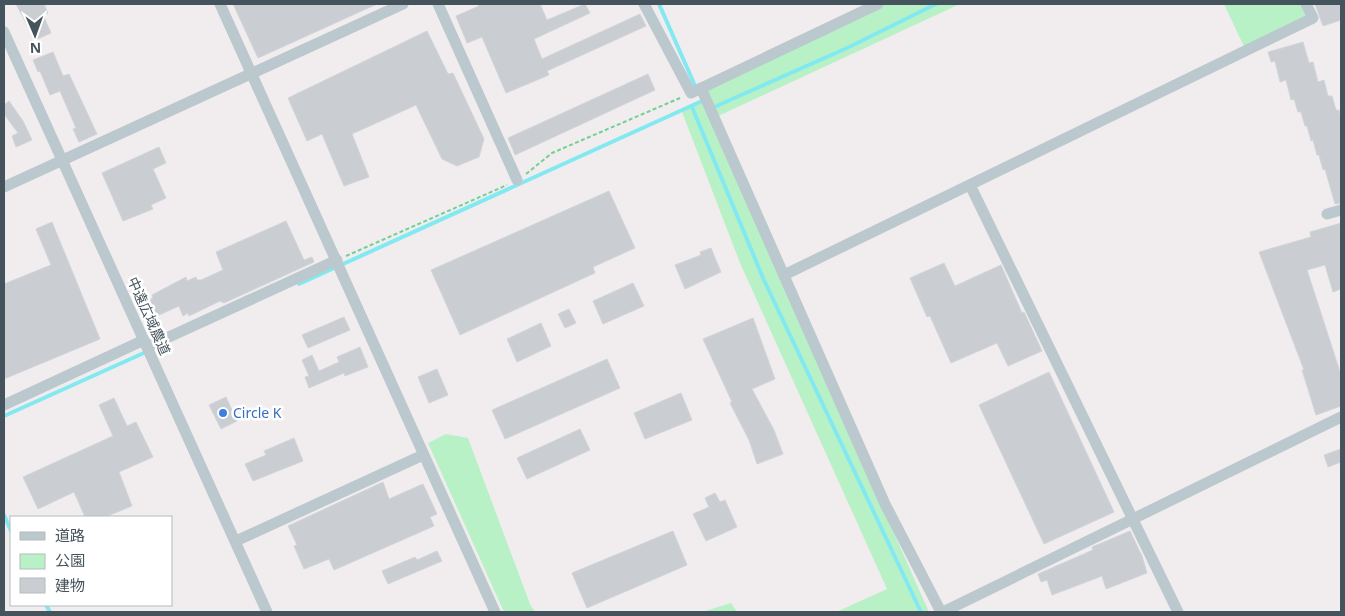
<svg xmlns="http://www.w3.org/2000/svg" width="1345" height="616" viewBox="0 0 1345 616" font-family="'Noto Sans','Noto Sans JP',sans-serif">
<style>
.green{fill:#b9f1c7}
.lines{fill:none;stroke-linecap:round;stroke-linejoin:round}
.stream{stroke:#83e9f1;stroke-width:4}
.building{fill:#caced3;stroke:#d1d5da}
.path{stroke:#6fd193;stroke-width:2;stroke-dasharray:4 2.5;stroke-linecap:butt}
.minor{stroke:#bbc8ce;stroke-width:11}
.shop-dot{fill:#3f7fe0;stroke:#fff;stroke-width:2}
.labels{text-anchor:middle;stroke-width:5;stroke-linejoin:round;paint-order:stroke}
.street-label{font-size:14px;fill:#45545c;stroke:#fff}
.shop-label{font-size:14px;fill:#366cbe;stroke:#fff;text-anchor:start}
</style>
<rect width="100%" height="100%" fill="#f1edee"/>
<g class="green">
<polygon points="876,4 960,4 714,118 703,92"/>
<polygon points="1224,4 1304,4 1313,18 1246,51"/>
<polygon points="702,101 929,612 836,612 887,589 740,263 682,112"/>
<polygon points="446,434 468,438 530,604 535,612 504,612 428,443"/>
<polygon points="731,603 737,612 702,612"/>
</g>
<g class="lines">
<g class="stream">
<polyline points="659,4 696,88"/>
<polyline points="692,107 763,278 921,612"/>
<polyline points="712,108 847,48 936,4"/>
<polyline points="299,284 702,101"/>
<polyline points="4,416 146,352"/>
<polyline points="4,515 11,531"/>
<polyline points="46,605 50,612"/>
</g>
</g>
<g class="building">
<polygon points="16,4 44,4 48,13 43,15 51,33 35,40"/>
<polygon points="233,4 377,4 258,58"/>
<polygon points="478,4 540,4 547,20 585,4 590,13 534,39 542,59 640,14 646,26 547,71 549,75 506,93 482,37 467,43 456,16 479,6"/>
<polygon points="1315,4 1341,4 1341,20 1323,26"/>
<polygon points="427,31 448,74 453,73 484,139 479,157 457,166 442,159 416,105 352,134 369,177 344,186 322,134 307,141 288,98"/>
<polygon points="1303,42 1309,63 1313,62 1318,82 1324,80 1328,96 1332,96 1336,110 1339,110 1341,119 1341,203 1335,204 1325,169 1323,170 1319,155 1317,155 1313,140 1311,141 1307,126 1305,126 1301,112 1298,112 1294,99 1291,100 1286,80 1280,82 1275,61 1271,62 1268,52"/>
<polygon points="53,52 63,76 69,74 97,134 79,142 73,129 76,128 60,91 50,95 40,71 38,72 33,60"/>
<polygon points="648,74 655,90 515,155 508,138"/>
<polygon points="9,101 23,121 32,140 16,147 12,136 18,133 4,114 4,105"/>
<polygon points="159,147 166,163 153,169 166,198 151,205 153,209 123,221 102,173"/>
<polygon points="609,191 635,248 593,267 595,273 460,335 431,270"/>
<polygon points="286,221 304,260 312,257 314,262 224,303 220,301 189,316 188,313 183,316 179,306 157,316 149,300 153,298 152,295 186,277 187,281 196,277 197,280 201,280 223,270 216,252"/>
<polygon points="52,222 100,339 4,379 4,284 51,265 36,229"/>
<polygon points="1341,223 1341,289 1333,292 1325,265 1307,270 1341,375 1341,406 1316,415 1302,370 1304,370 1259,252 1311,237 1310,232"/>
<polygon points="711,248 721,272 685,289 675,265 701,255 700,252"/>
<polygon points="944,263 955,286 1001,265 1022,313 1024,312 1042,351 1008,366 997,343 951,363 930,316 927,317 910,278"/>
<polygon points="633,283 644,306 603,324 593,301"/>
<polygon points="569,309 576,323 565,328 558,314"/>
<polygon points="344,317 350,330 308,348 302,335"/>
<polygon points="753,318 775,379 752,389 774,430 783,454 757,464 749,440 730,403 732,402 703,339"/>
<polygon points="541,323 551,346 517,362 507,339"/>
<polygon points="360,347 368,367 345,376 344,373 309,388 305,377 309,376 302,360 312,355 319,371 339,362 337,357"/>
<polygon points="607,359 620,388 505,439 492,410"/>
<polygon points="437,369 448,395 429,403 418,377"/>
<polygon points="1049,372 1114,512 1044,544 979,405"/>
<polygon points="681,393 692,420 645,439 634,413"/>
<polygon points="226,397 237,421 221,429 209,405"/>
<polygon points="114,398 127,426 136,422 153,457 119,472 132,506 105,517 85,517 74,492 38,509 23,477 113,436 99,405"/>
<polygon points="580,429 590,450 527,479 517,458"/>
<polygon points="294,438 303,461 253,481 245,464 266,455 264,451"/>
<polygon points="1341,449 1341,462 1328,467 1324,455"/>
<polygon points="383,482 389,499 423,484 437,514 430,517 434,526 334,570 329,559 304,569 294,546 297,545 288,526"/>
<polygon points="715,493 720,502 725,500 737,527 706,541 693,514 709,507 705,498"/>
<polygon points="673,531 687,565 587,608 572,573"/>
<polygon points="1130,531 1142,556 1147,573 1106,589 1102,576 1052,595 1047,580 1041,582 1038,574 1093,550 1092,547"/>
<polygon points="437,551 442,561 388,584 382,571 415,557 417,560"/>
</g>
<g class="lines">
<g class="path">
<polyline points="526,174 552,153 680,98"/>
<polyline points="346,256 507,185"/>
</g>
<g class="minor">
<polyline points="220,4 495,612"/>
<polyline points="438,4 517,180"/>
<polyline points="644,4 691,93 878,4"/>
<polyline points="4,32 267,612"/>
<polyline points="701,88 885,504 941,612"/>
<polyline points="970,185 1178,612"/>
<polyline points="4,187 403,4"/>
<polyline points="1327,214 1341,210"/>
<polyline points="784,275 1313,18 1306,4"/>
<polyline points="147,347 337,260"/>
<polyline points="4,405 144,340"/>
<polyline points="236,541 423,455"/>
<polyline points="943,612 1341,417"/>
</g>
</g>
<circle class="shop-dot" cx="223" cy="413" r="5"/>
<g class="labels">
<g class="street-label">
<text transform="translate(149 316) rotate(66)" y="5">中遠広域農道</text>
</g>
<g class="shop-label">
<text x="233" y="418">Circle K</text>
</g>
</g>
<rect width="1345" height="616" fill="none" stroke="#45545c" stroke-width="10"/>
<rect x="10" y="516" width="162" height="90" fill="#ffffff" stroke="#b5bbbe"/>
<rect x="20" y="532" width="25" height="8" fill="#bbc8ce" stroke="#b5bbbe"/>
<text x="55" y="541" font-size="15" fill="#45545c">道路</text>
<rect x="20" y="554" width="25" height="15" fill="#b9f1c7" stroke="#b5bbbe"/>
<text x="55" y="566" font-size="15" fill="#45545c">公園</text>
<rect x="20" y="578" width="25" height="15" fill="#caced3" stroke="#b5bbbe"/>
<text x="55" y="591" font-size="15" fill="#45545c">建物</text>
<g transform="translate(35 35) rotate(178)" stroke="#ffffff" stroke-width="4" paint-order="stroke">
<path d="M0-4L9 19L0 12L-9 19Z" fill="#45545c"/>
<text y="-8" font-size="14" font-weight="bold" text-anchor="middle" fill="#45545c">N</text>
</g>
</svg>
